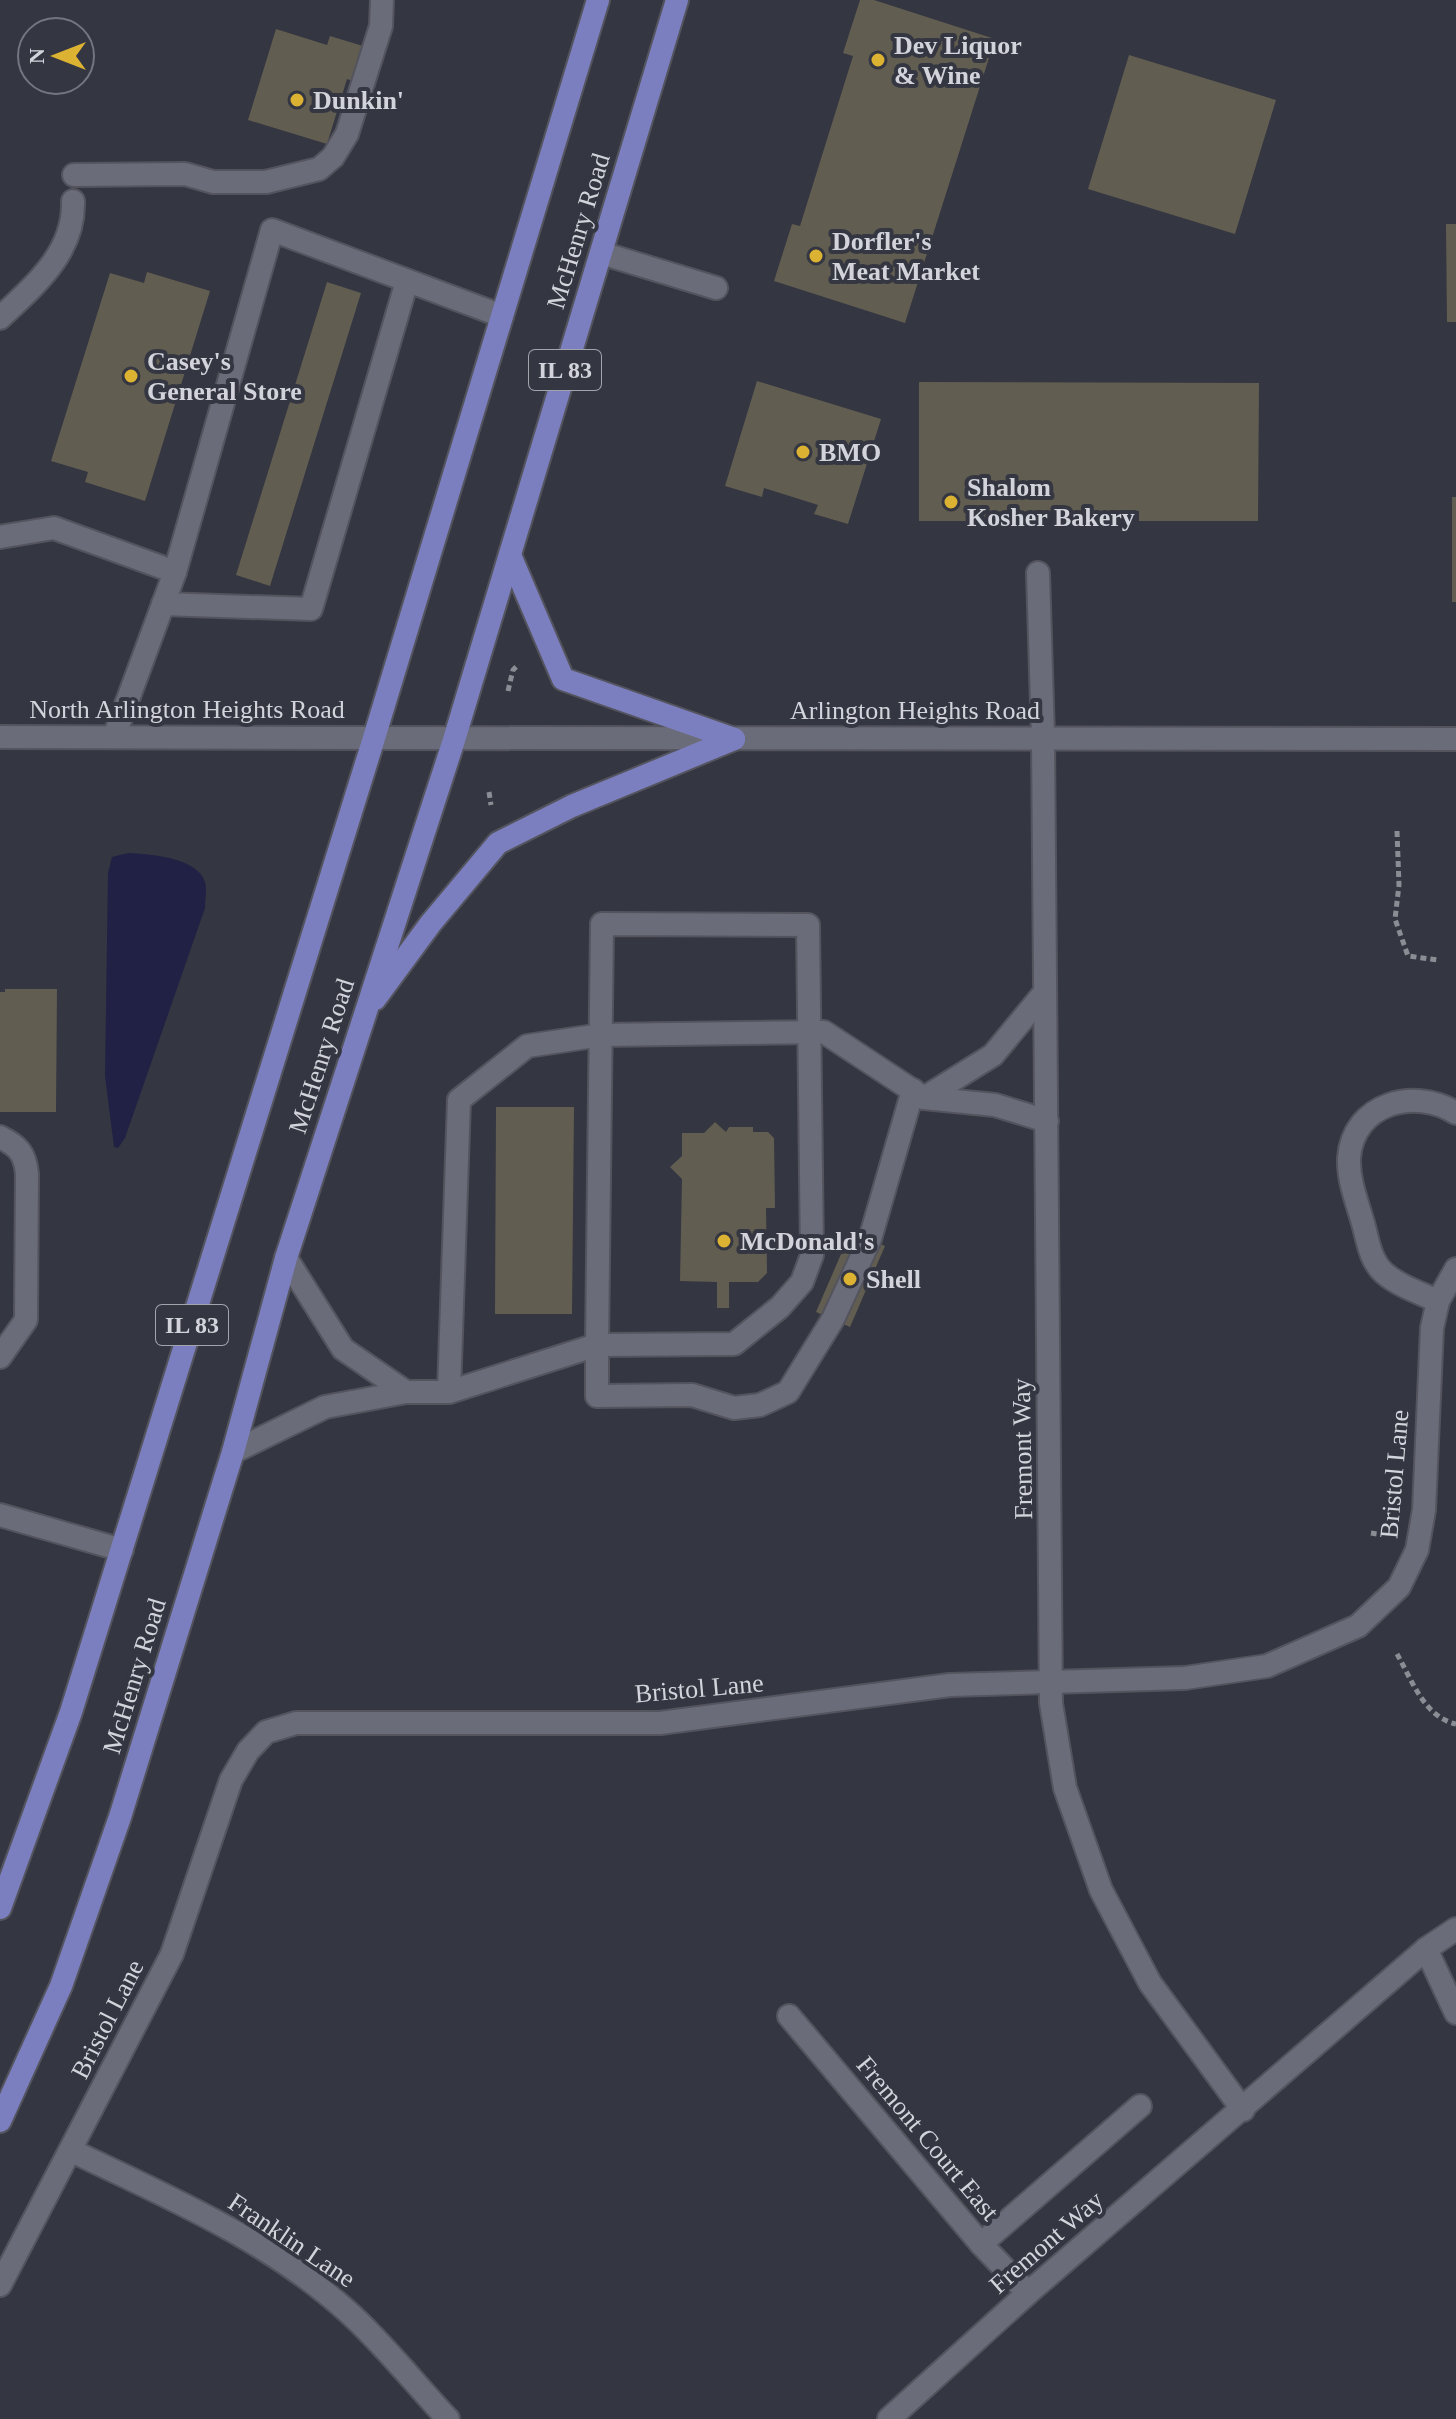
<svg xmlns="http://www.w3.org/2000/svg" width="1456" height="2419" viewBox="0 0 1456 2419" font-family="'Times New Roman',serif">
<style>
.water{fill:#202144}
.building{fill:#625d51}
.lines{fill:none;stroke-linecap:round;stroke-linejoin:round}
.service-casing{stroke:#53545e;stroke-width:26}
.minor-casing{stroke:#53545e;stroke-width:26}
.secondary-casing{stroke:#53545e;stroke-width:26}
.primary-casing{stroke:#53545e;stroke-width:26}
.path{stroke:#8b8d95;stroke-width:5;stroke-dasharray:6 4;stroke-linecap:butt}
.service{stroke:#6b6c79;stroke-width:22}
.minor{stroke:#6b6c79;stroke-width:22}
.secondary{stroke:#6b6c79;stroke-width:22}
.primary{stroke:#7c7fbf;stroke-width:22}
.poi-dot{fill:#dcb233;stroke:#343641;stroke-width:3}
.labels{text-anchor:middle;stroke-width:8;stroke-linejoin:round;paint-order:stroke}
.shield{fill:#343641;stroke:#a3a5ad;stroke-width:2}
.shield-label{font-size:24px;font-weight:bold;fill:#d3d4db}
.poi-label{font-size:26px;font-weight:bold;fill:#d3d4db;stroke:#343641;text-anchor:start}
.street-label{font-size:26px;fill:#d3d4db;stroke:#343641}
</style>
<rect width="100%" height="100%" fill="#343641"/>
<path class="water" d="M128 853C149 854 197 857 205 882 207 889 205 900 205 908L125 1138 118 1148 114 1147 105 1076 108 873 112 857Z"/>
<g class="building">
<polygon points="860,0 874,0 995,39 905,323 774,281 792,224 800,226 853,56 843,53"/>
<polygon points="276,29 327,45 330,36 363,46 352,81 347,79 327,144 248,120"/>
<polygon points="1129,55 1276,100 1235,234 1088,189"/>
<polygon points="1446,224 1456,224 1456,322 1447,322"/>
<polygon points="147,272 210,291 145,501 85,482 88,472 51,461 110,273 144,283"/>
<polygon points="327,282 361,293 270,586 236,575"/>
<polygon points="757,381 881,419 848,524 814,514 818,505 764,488 762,497 725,486"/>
<polygon points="919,382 1259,383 1258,521 1139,521 1139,511 1027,511 1027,521 919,521"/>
<rect x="1452" y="497" width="4" height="105"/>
<polygon points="5,989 57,989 56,1112 0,1112 0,992 5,992"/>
<polygon points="496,1107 574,1107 572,1314 495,1314"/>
<polygon points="715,1122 726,1132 729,1127 753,1127 753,1132 768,1132 774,1138 775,1208 766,1208 767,1273 758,1282 729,1282 729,1308 717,1308 717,1282 680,1281 682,1179 670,1167 682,1156 682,1133 704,1133"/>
<polygon points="851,1231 885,1246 850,1327 816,1312"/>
</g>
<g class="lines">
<defs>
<g id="service">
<polyline points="74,175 185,174 213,182 266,182 319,169 333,157 347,134 381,26 382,0"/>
<polyline points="601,253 716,288"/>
<path d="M0 318C35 285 75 252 73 201"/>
<polyline points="0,537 54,528 175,572"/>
<polyline points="1038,573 1043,737"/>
<polyline points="163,604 311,609 407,281"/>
<polyline points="114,737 175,572 272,230 502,316"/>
<polygon points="602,924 808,925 812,1255 802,1282 780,1307 734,1344 597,1345"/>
<polyline points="924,1098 993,1055 1045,992"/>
<path d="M0 1137C18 1146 25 1153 27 1174L26 1320 0 1357"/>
<polyline points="286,1258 343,1349 406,1392"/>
<path d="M1438 1301C1420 1293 1399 1286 1384 1273 1370 1260 1368 1241 1363 1223 1357 1202 1348 1180 1349 1158 1353 1103 1415 1087 1456 1113"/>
<polyline points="449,1392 597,1345 597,1396 692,1395 734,1408 760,1405 788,1392 833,1319 870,1239 913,1090"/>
<polyline points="233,1452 325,1407 406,1392 449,1392 459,1100 527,1046 601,1035 824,1032 924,1098 995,1105 1047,1121"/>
<polyline points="0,1515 122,1550"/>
</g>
<g id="minor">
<polyline points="0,737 374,738"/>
<polyline points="1043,737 1051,1703 1065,1788 1101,1890 1150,1983 1243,2110"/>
<polyline points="1426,1949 1456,2013"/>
<polyline points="789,2016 981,2244 1028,2293"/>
<path d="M72 2151C168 2197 267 2239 347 2311 383 2343 415 2384 448 2419"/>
<polyline points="981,2244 1140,2106"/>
<polyline points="0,2285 172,1954 231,1780 248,1751 266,1732 296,1723 660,1723 950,1685 1185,1678 1267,1666 1358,1626 1399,1587 1417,1550 1424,1510 1432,1328 1438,1301 1456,1269"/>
<polyline points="889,2419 1028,2293 1426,1949 1456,1929"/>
</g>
<polyline id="secondary" points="374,738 1456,739"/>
<g id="primary">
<polyline points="510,555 563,679 734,739"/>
<polyline points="375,999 431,923 498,843 572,806 734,739"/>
<polyline points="0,1908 71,1712 374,738 598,0"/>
<polyline points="0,2121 61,1986 120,1817 233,1452 286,1258 454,740 677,0"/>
</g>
</defs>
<use href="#service" class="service-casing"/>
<use href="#minor" class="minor-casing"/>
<use href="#secondary" class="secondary-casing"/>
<use href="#primary" class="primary-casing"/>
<g class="path">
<polyline points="508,691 513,670 519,664"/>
<polyline points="489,792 491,805"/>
<polyline points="1397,831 1399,885 1395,919 1408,956 1438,960"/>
<polyline points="1371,1533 1390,1536"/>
<path d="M1397 1654C1412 1680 1424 1717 1456 1724"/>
</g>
<use href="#service" class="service"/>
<use href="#minor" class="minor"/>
<use href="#secondary" class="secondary"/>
<use href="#primary" class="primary"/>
</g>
<g class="poi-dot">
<circle cx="878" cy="60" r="8"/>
<circle cx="297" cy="100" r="8"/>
<circle cx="816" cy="256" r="8"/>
<circle cx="131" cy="376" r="8"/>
<circle cx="803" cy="452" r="8"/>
<circle cx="951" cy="502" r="8"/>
<circle cx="724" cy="1241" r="8"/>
<circle cx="850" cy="1279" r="8"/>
</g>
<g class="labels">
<g class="shield">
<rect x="529" y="350" width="72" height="40" rx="6"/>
<rect x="156" y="1305" width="72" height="40" rx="6"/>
</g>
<g class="shield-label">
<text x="565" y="378">IL 83</text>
<text x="192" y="1333">IL 83</text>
</g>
<g class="poi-label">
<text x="894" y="54">Dev Liquor<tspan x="894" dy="30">&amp; Wine</tspan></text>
<text x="313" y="109">Dunkin'</text>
<text x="832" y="250">Dorfler's<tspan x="832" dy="30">Meat Market</tspan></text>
<text x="147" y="370">Casey's<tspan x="147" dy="30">General Store</tspan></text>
<text x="819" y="461">BMO</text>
<text x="967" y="496">Shalom<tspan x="967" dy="30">Kosher Bakery</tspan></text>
<text x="740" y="1250">McDonald's</text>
<text x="866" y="1288">Shell</text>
</g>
<g class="street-label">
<text transform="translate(578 231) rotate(-73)" y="9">McHenry Road</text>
<text x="187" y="718">North Arlington Heights Road</text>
<text x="915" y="719">Arlington Heights Road</text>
<text transform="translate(321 1056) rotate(-72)" y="9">McHenry Road</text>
<text transform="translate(1022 1449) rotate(-91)" y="9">Fremont Way</text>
<text transform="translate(1394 1474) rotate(-85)" y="9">Bristol Lane</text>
<text transform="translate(134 1676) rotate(-73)" y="9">McHenry Road</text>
<text transform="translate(699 1688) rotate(-5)" y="9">Bristol Lane</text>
<text transform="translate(107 2019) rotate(-63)" y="9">Bristol Lane</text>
<text transform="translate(928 2138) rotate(50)" y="9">Fremont Court East</text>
<text transform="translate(292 2240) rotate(34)" y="9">Franklin Lane</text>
<text transform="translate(1046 2242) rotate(-41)" y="9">Fremont Way</text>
</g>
</g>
<g transform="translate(56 56) rotate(270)"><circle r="38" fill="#343641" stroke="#74757f" stroke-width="2"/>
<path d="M0-6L14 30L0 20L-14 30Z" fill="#dcb233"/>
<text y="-12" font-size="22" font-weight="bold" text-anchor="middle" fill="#d3d4db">N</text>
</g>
</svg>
